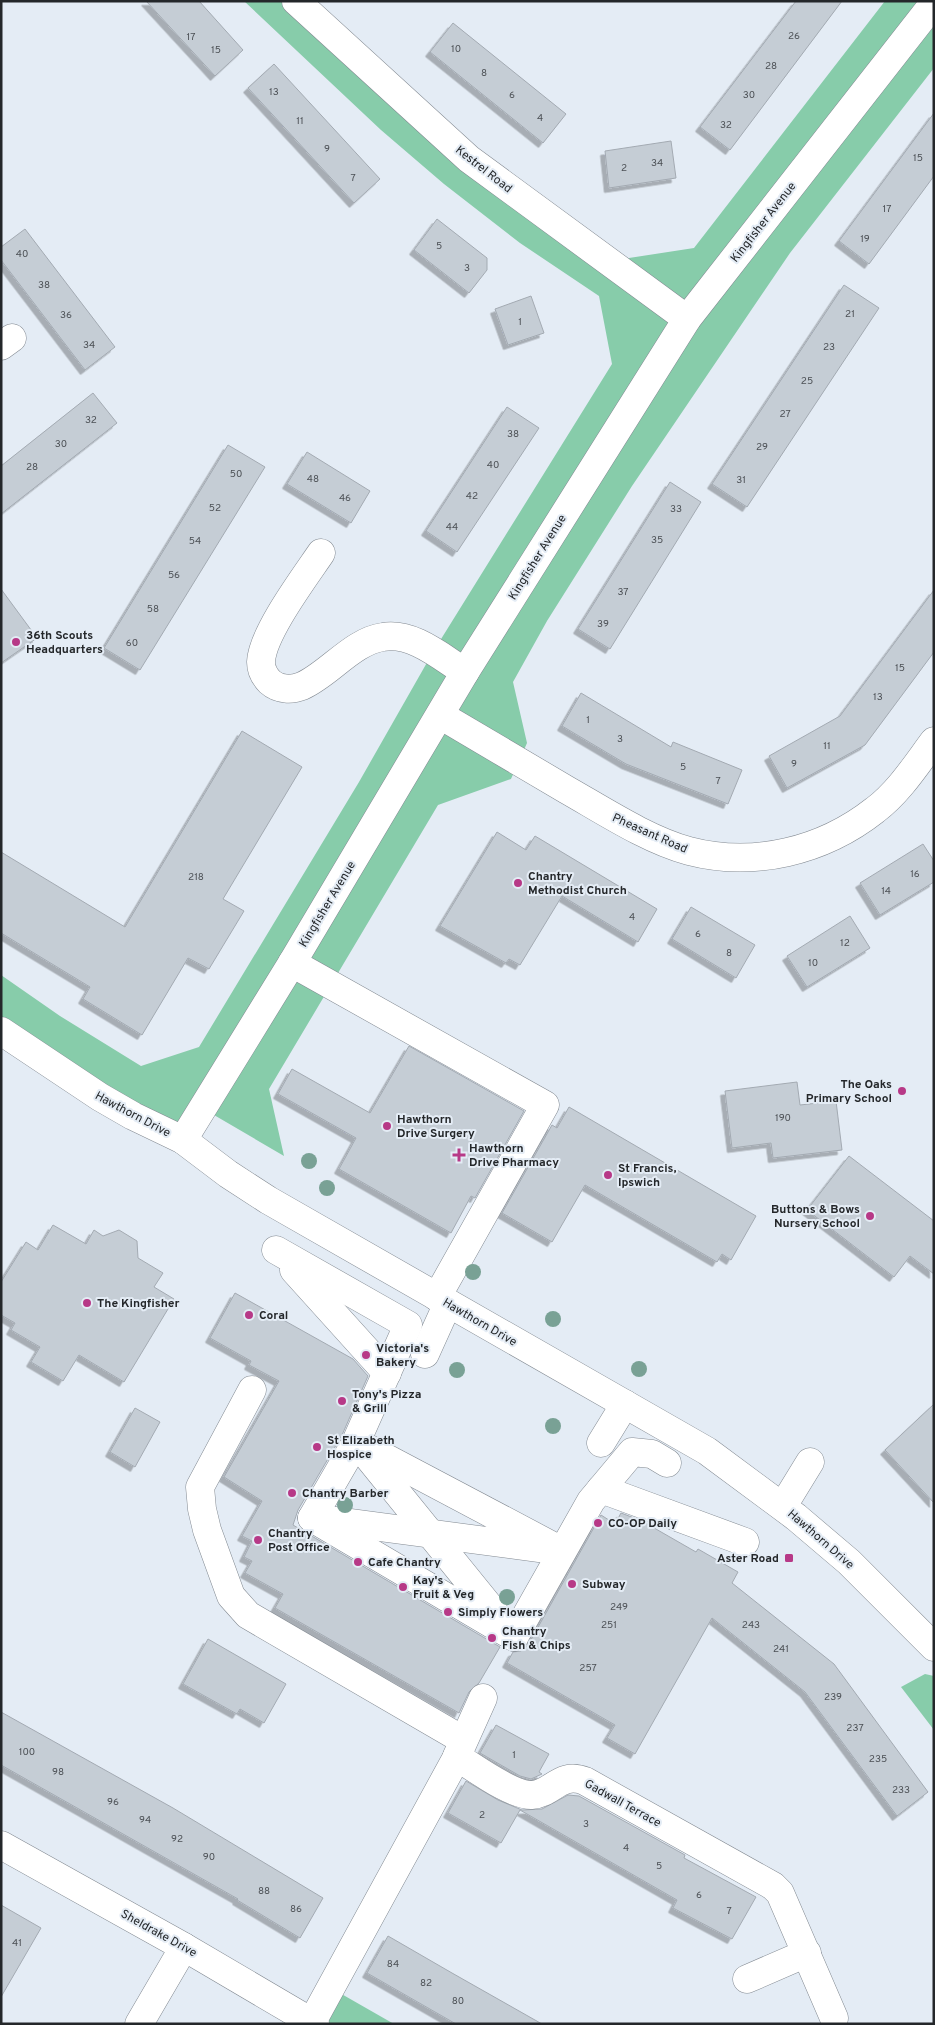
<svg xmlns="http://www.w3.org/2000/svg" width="935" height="2025" viewBox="0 0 935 2025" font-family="Overpass,sans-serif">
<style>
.green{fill:#87ccaa}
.building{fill:#c5cdd5;stroke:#a3aab2;filter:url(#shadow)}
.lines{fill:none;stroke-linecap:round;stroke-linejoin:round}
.minor-casing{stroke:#838a92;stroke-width:29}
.minor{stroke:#fff;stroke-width:28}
.tree{fill:#79a195}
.poi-dot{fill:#b73987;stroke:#e4ecf5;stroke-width:2}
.labels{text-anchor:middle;stroke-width:4;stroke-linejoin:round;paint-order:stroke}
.number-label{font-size:10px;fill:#4c5055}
.street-label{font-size:12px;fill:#24272a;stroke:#e4ecf5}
.poi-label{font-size:12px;font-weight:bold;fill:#24272a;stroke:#e4ecf5;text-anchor:start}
</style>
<defs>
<filter id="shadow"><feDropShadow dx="-4.5" dy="4.5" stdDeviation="0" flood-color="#0004"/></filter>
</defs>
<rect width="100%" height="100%" fill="#e4ecf5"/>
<g class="green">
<polygon points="244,1 313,1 313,17 617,267 629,258 694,248 885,1 934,1 934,68 790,253 632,486 547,621 513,682 527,743 511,779 438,805 269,1089 284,1156 202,1108 183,1140 1,1031 1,975 60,1016 141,1066 199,1047 359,782 433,652 612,364 599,296 520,243 444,184 381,130"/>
<polygon points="925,1674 934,1676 934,1730 901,1687"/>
<polygon points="331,1988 394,2024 315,2024"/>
</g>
<g class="building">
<polygon points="146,1 199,1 243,50 215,76"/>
<polygon points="796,1 842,1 730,150 700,127"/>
<polygon points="453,23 566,114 543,143 430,52"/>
<polygon points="274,64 380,179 354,203 248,88"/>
<polygon points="934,113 934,176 869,264 839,241"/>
<polygon points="671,141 676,178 609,188 605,151"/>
<polygon points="437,219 487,258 487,270 469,293 414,250"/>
<polygon points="25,229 115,347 85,370 1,260 1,247"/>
<polygon points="844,285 879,308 747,507 712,484"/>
<polygon points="531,296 544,333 508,345 495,309"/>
<polygon points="93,393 117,423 1,514 1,466"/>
<polygon points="507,407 539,428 457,552 426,531"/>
<polygon points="228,445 265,467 140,670 104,648"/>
<polygon points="307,452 370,491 351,523 287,484"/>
<polygon points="670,482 701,502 610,649 578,629"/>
<polygon points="1,589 37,638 1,663"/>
<polygon points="934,590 934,652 865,745 787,788 769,756 840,716"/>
<polygon points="581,693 671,747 673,742 742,770 728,804 626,764 562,726"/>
<polygon points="242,731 302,767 223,899 244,911 209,969 188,958 142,1035 83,999 90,987 1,933 1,852 125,927"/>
<polygon points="497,832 526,850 535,836 657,909 638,942 562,896 520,965 509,959 506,963 440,926"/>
<polygon points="923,844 934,861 934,882 880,915 860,883"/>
<polygon points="691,907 755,945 736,978 672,939"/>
<polygon points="850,916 870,948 807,987 787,956"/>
<polygon points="409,1046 524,1111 475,1198 471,1196 451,1233 339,1169 356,1138 278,1094 292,1069 370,1113"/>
<polygon points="797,1082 800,1105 836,1101 842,1150 773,1158 771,1143 732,1148 725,1091"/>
<polygon points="569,1107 756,1216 731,1260 722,1254 717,1262 585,1185 552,1242 502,1213 552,1125 557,1128"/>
<polygon points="849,1156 934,1221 934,1274 910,1256 894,1277 807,1210"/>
<polygon points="53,1225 86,1244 94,1230 103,1236 119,1230 137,1241 138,1258 163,1273 154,1287 174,1299 124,1382 79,1355 63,1381 31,1362 40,1347 11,1330 15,1323 1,1315 1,1282 26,1242 38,1250"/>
<polygon points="235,1293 353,1359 368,1376 342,1435 298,1510 293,1525 500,1647 479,1683 469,1692 459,1713 275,1608 283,1594 245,1573 252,1561 244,1557 252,1541 242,1536 262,1501 224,1477 279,1381 249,1365 251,1361 210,1338"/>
<polygon points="934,1404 934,1503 885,1450"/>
<polygon points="135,1408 160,1422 135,1467 110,1452"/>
<polygon points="621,1513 642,1521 696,1552 698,1549 738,1572 732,1583 834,1664 928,1792 897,1816 805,1692 712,1618 635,1754 607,1738 615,1725 507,1663 513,1652 521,1651 528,1645 601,1515 615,1524"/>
<polygon points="208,1639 286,1684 264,1723 240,1709 237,1714 183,1684"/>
<polygon points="1,1712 173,1808 323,1898 300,1938 237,1900 238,1899 1,1765"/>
<polygon points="496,1725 549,1754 539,1772 542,1774 531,1779 520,1776 480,1753"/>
<polygon points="466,1781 498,1800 522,1810 542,1809 568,1795 579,1796 685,1855 684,1858 756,1897 732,1939 673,1908 677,1900 520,1810 501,1843 448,1813"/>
<polygon points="1,1905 41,1928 1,1997"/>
<polygon points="388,1936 452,1973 542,2024 456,2024 367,1973"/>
</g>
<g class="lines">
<defs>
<g id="minor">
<polyline points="296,1 469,159 687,319"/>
<polyline points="1,346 12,338"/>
<path d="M321 553C304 578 262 634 261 662 261 670 265 677 270 682 279 690 292 690 302 686 328 675 353 641 383 637 413 632 441 657 465 672"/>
<path d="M440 715C482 740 525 765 567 790 604 811 648 840 689 851 754 868 823 851 875 810 899 792 916 765 934 741"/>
<polyline points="292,963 545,1105 437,1297"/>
<polyline points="1,1031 100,1097 133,1116 183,1140 228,1174 268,1200 707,1451 796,1517 849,1562 934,1647"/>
<polyline points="183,1140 292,963 465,672 687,319 934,3"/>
<polyline points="276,1250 408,1325 356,1442 562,1551 312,1518"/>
<polyline points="294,1270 387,1373"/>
<polyline points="425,1354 448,1303"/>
<polyline points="252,1390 200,1487 202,1509 207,1530 231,1596 248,1615 463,1740"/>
<polygon points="356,1442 514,1637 312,1518"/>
<polyline points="601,1443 625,1404"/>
<polyline points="601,1489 745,1542"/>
<polyline points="783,1506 810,1462"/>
<polyline points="514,1637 591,1501 632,1452 652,1454 667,1463"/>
<polyline points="457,1756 483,1698"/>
<polyline points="1,1845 184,1947 315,2024"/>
<polyline points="747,1979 807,1953"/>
<path d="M312 2022 457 1757C475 1768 512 1796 532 1795 552 1794 560 1771 585 1781L773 1886 780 1893 834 2018"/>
<polyline points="139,2024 184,1947"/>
</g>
</defs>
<use href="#minor" class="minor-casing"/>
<use href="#minor" class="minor"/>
</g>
<g class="tree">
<circle cx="309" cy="1161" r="8"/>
<circle cx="327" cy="1188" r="8"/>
<circle cx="473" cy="1272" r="8"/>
<circle cx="553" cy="1319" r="8"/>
<circle cx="639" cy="1369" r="8"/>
<circle cx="457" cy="1370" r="8"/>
<circle cx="553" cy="1426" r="8"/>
<circle cx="345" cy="1505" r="8"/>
<circle cx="507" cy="1597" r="8"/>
</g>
<g class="poi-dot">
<circle cx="16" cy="642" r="5"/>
<circle cx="518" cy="883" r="5"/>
<circle cx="902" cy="1091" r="5"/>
<circle cx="387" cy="1126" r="5"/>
<path d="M456.5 1147.5h5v5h5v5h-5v5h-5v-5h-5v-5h5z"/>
<circle cx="608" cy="1175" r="5"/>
<circle cx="870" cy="1216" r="5"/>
<circle cx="87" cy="1303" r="5"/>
<circle cx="249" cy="1315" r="5"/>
<circle cx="366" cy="1355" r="5"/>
<circle cx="342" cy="1401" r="5"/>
<circle cx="317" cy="1447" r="5"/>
<circle cx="292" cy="1493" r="5"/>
<circle cx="598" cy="1523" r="5"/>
<circle cx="258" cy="1540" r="5"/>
<rect x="784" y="1553" width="10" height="10" rx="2.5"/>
<circle cx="358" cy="1562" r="5"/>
<circle cx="572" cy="1584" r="5"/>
<circle cx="403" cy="1587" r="5"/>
<circle cx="448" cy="1612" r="5"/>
<circle cx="492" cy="1638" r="5"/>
</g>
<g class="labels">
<g class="number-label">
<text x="794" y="39">26</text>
<text x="191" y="40">17</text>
<text x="456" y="52">10</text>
<text x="216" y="53">15</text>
<text x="771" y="69">28</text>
<text x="484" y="76">8</text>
<text x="274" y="95">13</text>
<text x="512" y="98">6</text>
<text x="749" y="98">30</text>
<text x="540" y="121">4</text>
<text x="300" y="124">11</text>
<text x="726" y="128">32</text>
<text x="327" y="152">9</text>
<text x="918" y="161">15</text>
<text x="657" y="166">34</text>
<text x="624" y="171">2</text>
<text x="353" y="181">7</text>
<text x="887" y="212">17</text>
<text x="865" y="242">19</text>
<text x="439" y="249">5</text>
<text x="22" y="257">40</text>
<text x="467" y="271">3</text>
<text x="44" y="288">38</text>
<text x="850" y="317">21</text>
<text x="66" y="318">36</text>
<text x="520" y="325">1</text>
<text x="89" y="348">34</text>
<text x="829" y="350">23</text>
<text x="807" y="384">25</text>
<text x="785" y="417">27</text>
<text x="91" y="423">32</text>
<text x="513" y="437">38</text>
<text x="61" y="447">30</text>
<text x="762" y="450">29</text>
<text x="493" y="468">40</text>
<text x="32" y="470">28</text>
<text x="236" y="477">50</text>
<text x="313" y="482">48</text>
<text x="741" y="483">31</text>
<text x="472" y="499">42</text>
<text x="345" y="501">46</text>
<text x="215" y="511">52</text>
<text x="676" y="512">33</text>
<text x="452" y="530">44</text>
<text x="657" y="543">35</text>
<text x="195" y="544">54</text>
<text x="174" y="578">56</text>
<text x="623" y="595">37</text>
<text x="153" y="612">58</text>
<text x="603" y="627">39</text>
<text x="132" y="646">60</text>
<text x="900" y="671">15</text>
<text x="878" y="700">13</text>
<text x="588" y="723">1</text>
<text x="620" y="742">3</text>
<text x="827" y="749">11</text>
<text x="794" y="767">9</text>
<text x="683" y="770">5</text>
<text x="718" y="784">7</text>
<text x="915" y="877">16</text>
<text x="196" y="880">218</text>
<text x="886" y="894">14</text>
<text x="632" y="920">4</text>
<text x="698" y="937">6</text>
<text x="845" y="946">12</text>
<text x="729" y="956">8</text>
<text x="813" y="966">10</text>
<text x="783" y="1121">190</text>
<text x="619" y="1610">249</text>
<text x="609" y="1628">251</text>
<text x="751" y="1628">243</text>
<text x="781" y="1652">241</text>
<text x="588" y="1671">257</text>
<text x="833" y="1700">239</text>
<text x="855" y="1731">237</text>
<text x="27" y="1755">100</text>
<text x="514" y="1758">1</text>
<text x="878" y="1762">235</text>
<text x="58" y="1775">98</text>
<text x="901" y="1793">233</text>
<text x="113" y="1805">96</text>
<text x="482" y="1818">2</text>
<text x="145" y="1823">94</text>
<text x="586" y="1827">3</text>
<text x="177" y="1842">92</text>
<text x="626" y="1851">4</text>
<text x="209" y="1860">90</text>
<text x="659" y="1869">5</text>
<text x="264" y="1894">88</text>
<text x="699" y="1898">6</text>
<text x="296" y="1912">86</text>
<text x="729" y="1914">7</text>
<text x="17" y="1946">41</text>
<text x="393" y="1967">84</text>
<text x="426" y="1986">82</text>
<text x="458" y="2004">80</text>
</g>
<g class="street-label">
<text transform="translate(484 169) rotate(38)" y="4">Kestrel Road</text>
<text transform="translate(763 222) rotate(-52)" y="4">Kingfisher Avenue</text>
<text transform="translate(537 557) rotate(-58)" y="4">Kingfisher Avenue</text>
<text transform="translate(650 833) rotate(24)" y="4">Pheasant Road</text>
<text transform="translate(327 904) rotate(-59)" y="4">Kingfisher Avenue</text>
<text transform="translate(133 1114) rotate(28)" y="4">Hawthorn Drive</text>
<text transform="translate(480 1322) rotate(30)" y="4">Hawthorn Drive</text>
<text transform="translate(821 1539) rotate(41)" y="4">Hawthorn Drive</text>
<text transform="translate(623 1803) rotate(29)" y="4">Gadwall Terrace</text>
<text transform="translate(159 1933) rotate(29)" y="4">Sheldrake Drive</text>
</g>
<g class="poi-label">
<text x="26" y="639">36th Scouts<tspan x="26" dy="14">Headquarters</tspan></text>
<text x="528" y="880">Chantry<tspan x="528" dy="14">Methodist Church</tspan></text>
<text x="892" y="1088" text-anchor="end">The Oaks<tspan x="892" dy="14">Primary School</tspan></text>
<text x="397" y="1123">Hawthorn<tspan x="397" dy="14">Drive Surgery</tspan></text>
<text x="469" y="1152">Hawthorn<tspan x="469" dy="14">Drive Pharmacy</tspan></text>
<text x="618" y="1172">St Francis,<tspan x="618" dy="14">Ipswich</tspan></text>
<text x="860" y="1213" text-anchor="end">Buttons &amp; Bows<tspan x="860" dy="14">Nursery School</tspan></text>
<text x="97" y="1307">The Kingfisher</text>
<text x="259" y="1319">Coral</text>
<text x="376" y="1352">Victoria's<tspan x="376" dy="14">Bakery</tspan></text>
<text x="352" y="1398">Tony's Pizza<tspan x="352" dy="14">&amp; Grill</tspan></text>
<text x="327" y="1444">St Elizabeth<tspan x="327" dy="14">Hospice</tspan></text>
<text x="302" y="1497">Chantry Barber</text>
<text x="608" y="1527">CO-OP Daily</text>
<text x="268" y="1537">Chantry<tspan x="268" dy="14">Post Office</tspan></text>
<text x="779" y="1562" text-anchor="end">Aster Road</text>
<text x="368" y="1566">Cafe Chantry</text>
<text x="413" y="1584">Kay's<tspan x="413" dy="14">Fruit &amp; Veg</tspan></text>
<text x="582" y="1588">Subway</text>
<text x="458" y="1616">Simply Flowers</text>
<text x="502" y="1635">Chantry<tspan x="502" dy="14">Fish &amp; Chips</tspan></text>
</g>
</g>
<rect width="935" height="2025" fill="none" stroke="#24272a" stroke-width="5"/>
</svg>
